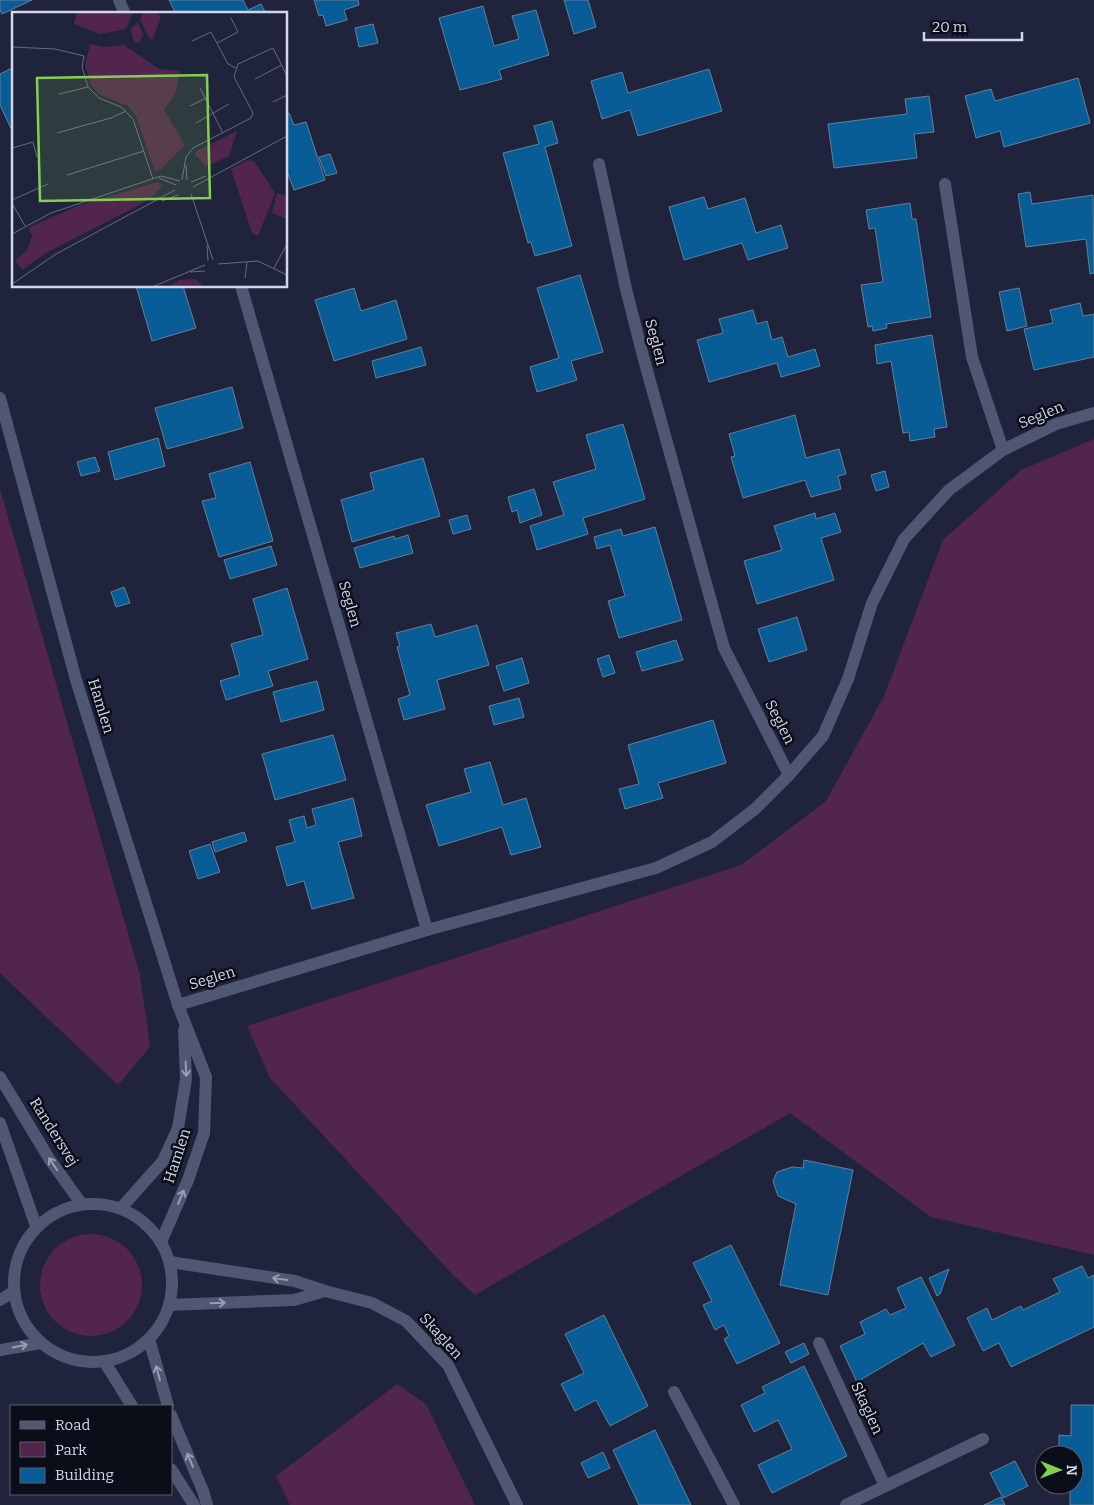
<svg xmlns="http://www.w3.org/2000/svg" width="1094" height="1505" viewBox="0 0 1094 1505" font-family="Bitter,serif">
<style>
.green{fill:#51254d}
.building{fill:#085d97;stroke:#667f97}
.lines{fill:none;stroke-linecap:round;stroke-linejoin:round}
.minor{stroke:#505773;stroke-width:12}
.tertiary{stroke:#505773;stroke-width:12}
.oneway{stroke:#989db3}
.labels{text-anchor:middle;stroke-width:5;stroke-linejoin:round;paint-order:stroke}
.street-label{font-size:15px;fill:#d3d7e8;stroke:#0b0e19}
.inset-road{fill:none;stroke:#676b81;stroke-width:1}
.view{fill:#83d04e;fill-opacity:0.15;stroke:#83d04e;stroke-width:2.5}
.inset-edge{fill:none;stroke:#d3d7e8;stroke-width:2.5}
</style>
<rect width="100%" height="100%" fill="#1f233c"/>
<g class="green">
<polygon points="1094,439 1094,1255 931,1217 790,1113 475,1295 453,1275 270,1078 247,1026 741,865 826,801 884,696 943,540 1021,470"/>
<polygon points="0,489 140,975 150,1047 118,1085 0,973"/>
<circle cx="91" cy="1285" r="51"/>
<polygon points="397,1384 426,1404 475,1505 290,1505 276,1476"/>
</g>
<g class="building">
<polygon points="0,0 32,0 2,14 0,10"/>
<polygon points="169,0 243,0 248,10 261,4 266,14 176,14"/>
<polygon points="314,0 358,0 359,5 344,10 347,20 326,26 323,15 319,16"/>
<polygon points="564,0 588,0 596,27 574,34"/>
<polygon points="483,6 494,46 519,39 512,16 536,10 549,55 499,70 502,79 460,90 439,18"/>
<polygon points="373,24 378,43 359,47 355,28"/>
<polygon points="14,67 14,135 0,105 0,74"/>
<polygon points="709,69 722,111 638,136 630,110 602,119 591,81 622,72 628,93"/>
<polygon points="1078,78 1090,123 1004,147 1000,131 976,138 965,96 991,89 995,101"/>
<polygon points="929,96 934,132 914,134 917,158 834,168 828,124 907,114 905,99"/>
<polygon points="289,113 294,125 306,122 325,180 294,190 288,174 286,174 286,114"/>
<polygon points="552,121 558,143 545,147 572,246 535,256 531,242 528,243 503,153 539,144 534,126"/>
<polygon points="330,154 337,173 326,176 319,157"/>
<polygon points="1030,192 1032,204 1093,195 1094,273 1090,274 1086,239 1026,247 1018,194"/>
<polygon points="704,197 708,209 745,198 756,233 781,225 788,248 748,260 742,243 684,260 669,207"/>
<polygon points="910,203 912,219 916,219 931,317 886,324 887,328 873,331 872,326 868,327 861,285 883,282 875,228 869,229 866,210"/>
<polygon points="580,275 603,352 571,361 577,380 537,392 530,367 559,358 537,288"/>
<polygon points="136,286 183,286 196,328 152,341"/>
<polygon points="354,288 361,311 396,300 407,339 334,361 315,300"/>
<polygon points="1019,288 1027,326 1007,331 999,292"/>
<polygon points="1080,303 1083,316 1094,314 1094,357 1034,370 1024,329 1053,323 1050,310"/>
<polygon points="753,310 757,324 767,321 772,340 782,337 788,357 815,349 820,366 781,377 777,363 709,382 697,340 723,333 719,319"/>
<polygon points="932,335 947,427 934,429 935,437 910,441 909,432 903,433 891,361 877,364 875,345"/>
<polygon points="421,347 426,365 376,378 372,361"/>
<polygon points="232,387 243,428 167,449 155,408"/>
<polygon points="795,415 806,458 839,449 846,474 838,476 841,489 811,497 805,480 743,498 731,457 735,456 729,434"/>
<polygon points="623,424 645,499 583,518 588,534 537,550 530,526 564,515 553,482 596,469 586,435"/>
<polygon points="158,438 165,466 115,480 108,452"/>
<polygon points="95,457 100,471 81,476 77,462"/>
<polygon points="423,458 440,516 352,542 341,500 374,490 370,473"/>
<polygon points="250,462 273,541 219,557 202,501 216,498 209,474"/>
<polygon points="885,471 889,487 876,491 871,475"/>
<polygon points="534,489 542,515 520,523 517,510 512,512 508,497"/>
<polygon points="815,513 816,519 835,513 841,532 821,538 834,580 757,604 744,561 782,550 774,526"/>
<polygon points="467,515 471,529 453,534 449,520"/>
<polygon points="655,527 682,620 619,638 608,601 625,596 610,545 597,549 594,537 621,529 623,536"/>
<polygon points="408,535 413,553 360,568 354,548 394,536 395,539"/>
<polygon points="271,546 277,565 230,579 224,560"/>
<polygon points="124,587 130,603 116,607 111,592"/>
<polygon points="287,588 308,659 268,671 273,686 226,700 220,681 240,675 231,644 263,635 253,599"/>
<polygon points="797,617 807,650 769,662 758,629"/>
<polygon points="431,624 435,637 477,625 489,665 437,680 445,709 404,720 398,699 410,695 397,647 400,646 396,633"/>
<polygon points="676,640 683,660 642,671 636,652"/>
<polygon points="609,655 615,673 603,677 597,659"/>
<polygon points="522,658 529,683 504,691 496,666"/>
<polygon points="317,681 324,710 281,722 273,692"/>
<polygon points="519,698 524,717 494,725 489,706"/>
<polygon points="713,720 726,763 658,783 663,798 625,809 619,789 639,784 628,745"/>
<polygon points="333,735 346,780 275,800 262,754"/>
<polygon points="490,762 503,805 526,798 541,847 511,855 502,827 439,846 426,805 471,792 464,769"/>
<polygon points="353,798 362,836 338,842 354,898 312,909 304,881 287,886 276,847 295,842 289,820 304,816 307,828 316,825 312,809"/>
<polygon points="244,832 247,841 215,852 212,842"/>
<polygon points="210,844 220,872 198,879 189,851"/>
<polygon points="804,1160 853,1170 828,1295 780,1285 796,1204 778,1196 773,1181 777,1172 792,1167 803,1168"/>
<polygon points="731,1245 780,1343 737,1364 724,1339 729,1336 724,1325 715,1330 703,1305 712,1301 693,1263"/>
<polygon points="1082,1266 1088,1278 1094,1275 1094,1327 1011,1367 999,1343 983,1351 967,1318 987,1308 992,1320 1021,1306 1023,1310 1060,1292 1053,1279"/>
<polygon points="949,1269 940,1294 937,1296 929,1278"/>
<polygon points="921,1277 955,1345 931,1357 923,1343 857,1382 840,1346 865,1334 860,1322 886,1309 890,1315 906,1308 897,1288"/>
<polygon points="604,1315 648,1406 610,1426 596,1400 575,1411 561,1384 584,1373 565,1334"/>
<polygon points="804,1343 809,1354 791,1363 785,1352"/>
<polygon points="804,1366 847,1456 772,1493 758,1465 792,1449 778,1420 754,1432 741,1405 765,1393 762,1387"/>
<polygon points="1071,1405 1094,1405 1094,1505 1070,1505 1070,1485 1074,1485 1074,1455 1059,1455 1059,1435 1071,1436"/>
<polygon points="655,1430 691,1505 639,1505 613,1450"/>
<polygon points="603,1452 610,1468 588,1478 581,1463"/>
<polygon points="1015,1461 1028,1486 1003,1498 990,1473"/>
<polygon points="1001,1497 1005,1505 984,1505"/>
</g>
<g class="lines">
<g class="minor">
<polyline points="119,0 125,14"/>
<polyline points="599,164 626,289 643,356 724,648 789,775"/>
<polyline points="945,184 972,357 1003,450"/>
<polyline points="241,286 427,930"/>
<polyline points="0,398 76,680 178,1005 206,1077 204,1133 188,1180 161,1242"/>
<polyline points="178,1005 427,930 656,868 712,842 755,809 789,775 823,736 848,679 872,603 904,539 949,490 1003,450 1056,424 1094,413"/>
<polyline points="121,1208 163,1161 178,1128 186,1079 184,1030"/>
<polyline points="170,1262 295,1281 325,1291 372,1303 406,1321 448,1365 517,1505"/>
<polyline points="169,1305 294,1300 325,1291"/>
<polyline points="819,1343 885,1486"/>
<polyline points="674,1392 734,1505"/>
<polyline points="846,1505 983,1439"/>
</g>
<g class="tertiary">
<polyline points="0,1077 50,1160 81,1203"/>
<polyline points="0,1123 36,1226"/>
<circle cx="93" cy="1283" r="79"/>
<polyline points="0,1300 13,1292"/>
<polyline points="149,1339 168,1406"/>
<polyline points="0,1350 41,1343"/>
<polyline points="104,1361 132,1406"/>
<polyline points="171,1415 203,1491 207,1505"/>
<polyline points="171,1469 194,1505"/>
</g>
</g>
<defs><path id="oneway-shaft" d="M-6 0H5M1.5-3L5.5 0L1.5 3" fill="none" stroke-width="1.6" stroke-linecap="round" stroke-linejoin="round" transform="scale(1.25)"/></defs>
<g class="oneway">
<use href="#oneway-shaft" transform="translate(186 1069) rotate(87)"/>
<use href="#oneway-shaft" transform="translate(53 1164) rotate(-124)"/>
<use href="#oneway-shaft" transform="translate(181 1197) rotate(-67)"/>
<use href="#oneway-shaft" transform="translate(280 1279) rotate(-172)"/>
<use href="#oneway-shaft" transform="translate(218 1303) rotate(-2)"/>
<use href="#oneway-shaft" transform="translate(20 1346) rotate(-11)"/>
<use href="#oneway-shaft" transform="translate(158 1373) rotate(-105)"/>
<use href="#oneway-shaft" transform="translate(190 1460) rotate(-113)"/>
</g>
<g class="labels">
<g class="street-label">
<text transform="translate(656 342) rotate(75)" y="5">Seglen</text>
<text transform="translate(1041 415) rotate(-23)" y="5">Seglen</text>
<text transform="translate(350 604) rotate(74)" y="5">Seglen</text>
<text transform="translate(101 706) rotate(73)" y="5">Hamlen</text>
<text transform="translate(780 722) rotate(63)" y="5">Seglen</text>
<text transform="translate(212 978) rotate(-17)" y="5">Seglen</text>
<text transform="translate(54 1132) rotate(58)" y="5">Randersvej</text>
<text transform="translate(177 1156) rotate(-72)" y="5">Hamlen</text>
<text transform="translate(441 1336) rotate(48)" y="5">Skaglen</text>
<text transform="translate(867 1408) rotate(65)" y="5">Skaglen</text>
</g>
</g>
<g transform="translate(12 12)">
<rect width="275" height="275" fill="#1f233c"/>
<path d="M65 0H121L114 17 87 22 62 12ZM131 0H143L149 4 141 27H138L128 8ZM126 10 131 23 127 31 122 29 118 18ZM78 32 91 35 112 33 147 57 168 59 163 82 152 98 173 133 149 157 143 160 124 104 116 94 87 82 79 73 73 54ZM225 119 217 144 194 155 183 142 185 139ZM236 148 242 149 263 181 246 224 240 221 219 157ZM146 170 150 174 137 188 34 241 10 258 3 248 15 238 20 224 16 216 68 193ZM265 181 275 184V207L260 201ZM183 267 192 275H155L168 268Z" fill="#51254d"/>
<path class="inset-road" d="M180 29 199 20 216 52 224 56M205 31 226 20 219 6M0 35 43 37 72 44 70 55 76 75 87 86 109 95 121 107 141 167M243 67 270 53M188 76 211 121M47 82 76 75M261 90 275 83M178 94 194 86M184 111 217 92M45 121 99 106 114 99M0 136 21 130 25 145M174 153 175 168M55 163 132 139M147 166 164 173M170 168 174 145 181 136 239 106 241 101 222 65 226 52 261 36 275 64M179 170 194 164M181 175 275 124M179 182 201 248M0 188 36 172M150 189 166 183M0 191 13 214M0 222 39 201 149 164 168 169M195 233 196 249M206 252 246 249 275 263M262 256 275 232M178 260 193 259M233 266 235 250M0 272 44 242 163 178M140 275 193 253"/>
<path class="view" d="M195 63 198 186 28 189 25 66Z"/>
<rect width="275" height="275" class="inset-edge"/>
</g>
<rect x="10" y="1405" width="162" height="90" fill="#0b0e19" stroke="#5b5e6c"/>
<rect x="20" y="1421" width="25" height="8" fill="#505773" stroke="#5b5e6c"/>
<text x="55" y="1430" font-size="15" fill="#d3d7e8">Road</text>
<rect x="20" y="1442" width="25" height="15" fill="#51254d" stroke="#5b5e6c"/>
<text x="55" y="1455" font-size="15" fill="#d3d7e8">Park</text>
<rect x="20" y="1468" width="25" height="15" fill="#085d97" stroke="#5b5e6c"/>
<text x="55" y="1480" font-size="15" fill="#d3d7e8">Building</text>
<g transform="translate(1059 1470) rotate(91)"><circle r="24" fill="#0b0e19" stroke="#5b5e6c"/>
<path d="M0-4L9 19L0 12L-9 19Z" fill="#83d04e"/>
<text y="-8" font-size="14" font-weight="bold" text-anchor="middle" fill="#d3d7e8">N</text>
</g>
<path d="M924 32v8h98v-8" fill="none" stroke="#d3d7e8" stroke-width="2.5"/>
<text x="932" y="32" font-size="15" fill="#d3d7e8" stroke="#0b0e19" stroke-width="4" paint-order="stroke">20 m</text>
</svg>
